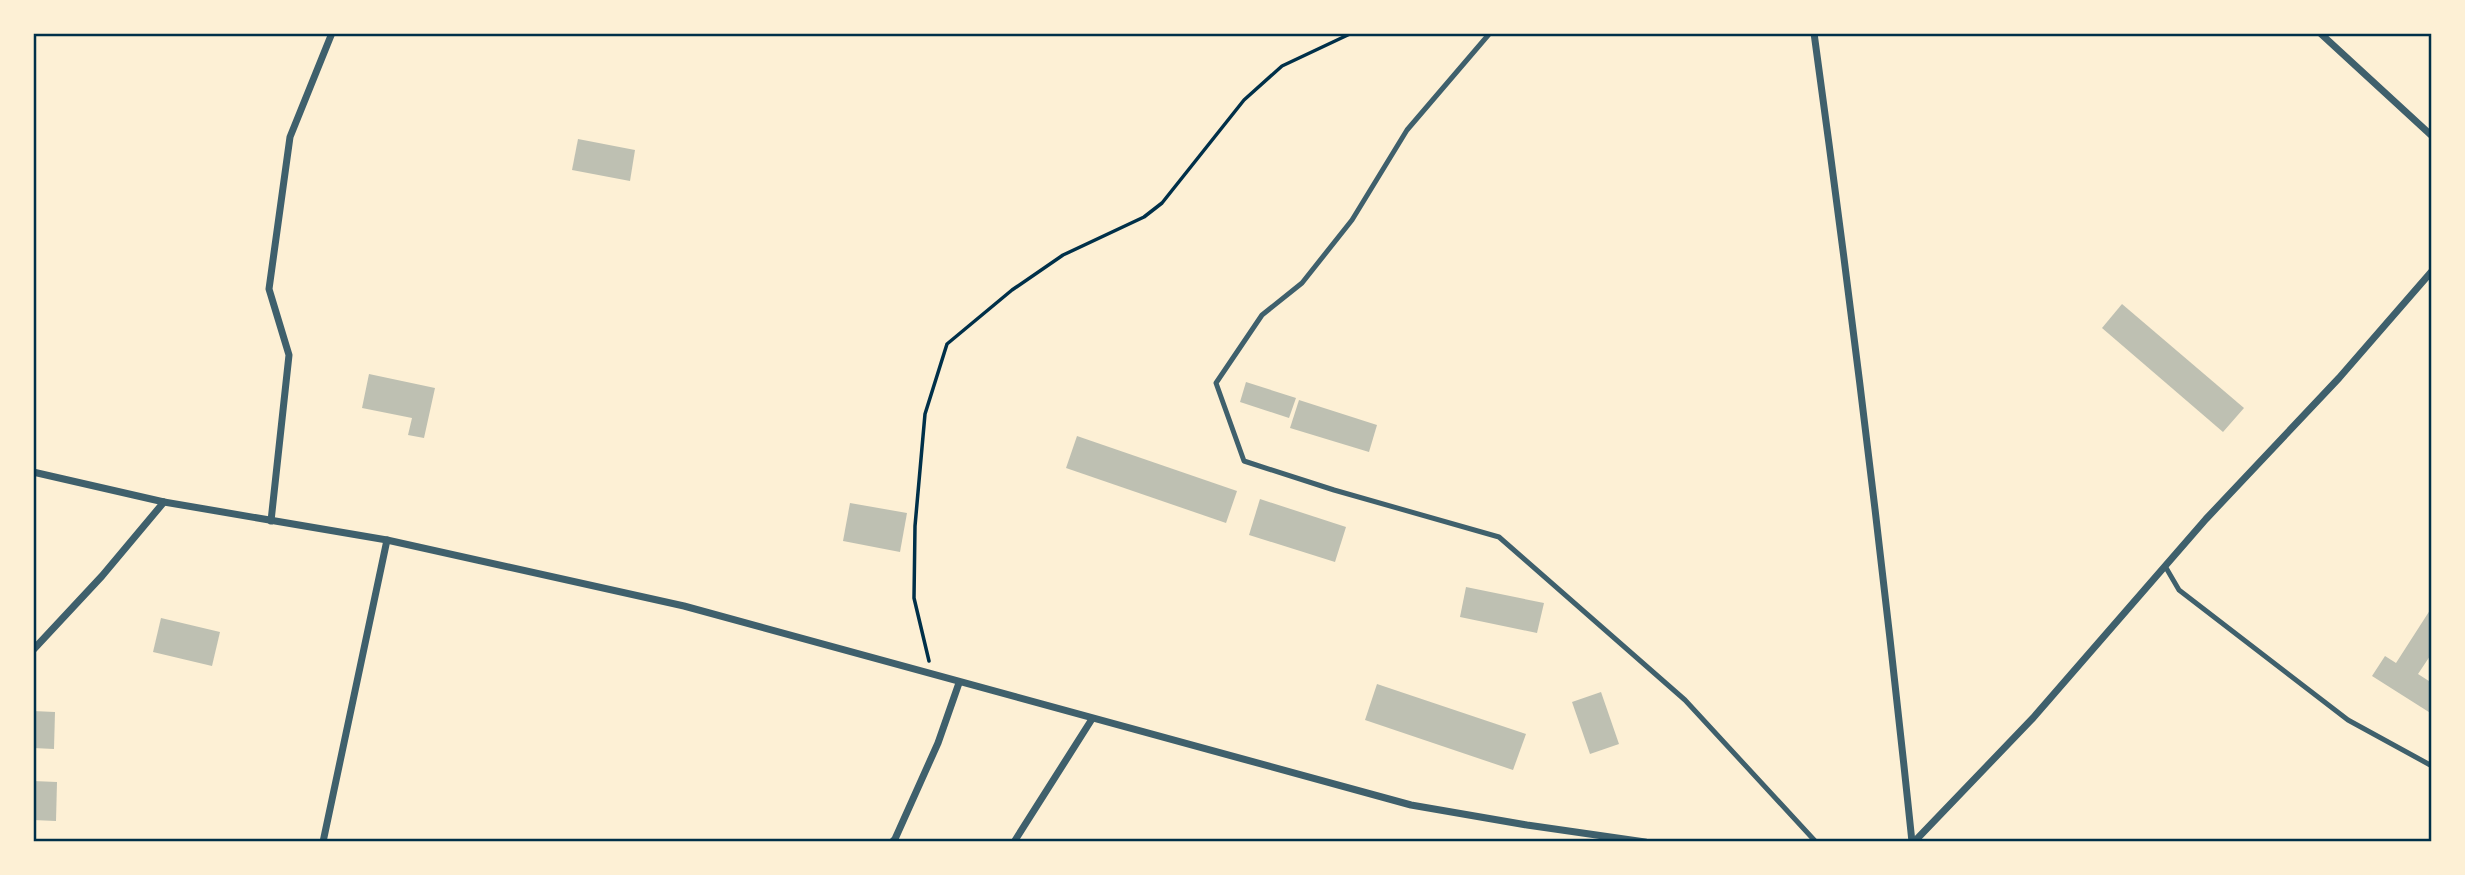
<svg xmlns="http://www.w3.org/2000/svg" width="2465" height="875" viewBox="0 0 2465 875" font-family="'Space Grotesk',sans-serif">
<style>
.building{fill:#bec0b2}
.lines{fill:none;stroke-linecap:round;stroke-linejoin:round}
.path{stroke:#003049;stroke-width:3.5}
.service{stroke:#3f606c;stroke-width:5}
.minor{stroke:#3f606c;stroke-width:7}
.neatline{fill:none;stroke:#003049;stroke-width:2.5}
</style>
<rect width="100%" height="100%" fill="#fdf0d5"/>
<g class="building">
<polygon points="578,139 635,150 630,181 572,170"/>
<polygon points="2122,304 2244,408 2223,432 2102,328"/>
<polygon points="369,374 435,388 424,438 408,435 412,418 362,408"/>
<polygon points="1246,382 1296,398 1289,418 1240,402"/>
<polygon points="1299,400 1377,425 1369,452 1290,428"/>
<polygon points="1077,436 1237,491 1226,523 1066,468"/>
<polygon points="1260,499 1346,527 1335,562 1249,535"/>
<polygon points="850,503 907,513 900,552 843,541"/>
<polygon points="1466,587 1544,603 1537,633 1460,617"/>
<polygon points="2432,607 2432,653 2418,674 2432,683 2432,714 2372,676 2385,656 2396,663"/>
<polygon points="161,618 220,632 212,666 153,652"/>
<polygon points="1377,684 1526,734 1513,770 1365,720"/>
<polygon points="1601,692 1619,744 1590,754 1572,702"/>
<polygon points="33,711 55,712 54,749 33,748"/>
<polygon points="33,781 57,782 56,821 33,820"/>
</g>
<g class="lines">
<polyline class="path" points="929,661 914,598 915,526 925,414 947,344 1012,290 1063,255 1144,217 1162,203 1244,100 1282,66 1352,33"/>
<g class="service">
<polyline points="1490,33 1407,130 1352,220 1302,283 1262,315 1216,383 1244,461 1334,490 1499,537 1685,700 1816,842"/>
<polyline points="2165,566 2179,590 2348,720 2432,766"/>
</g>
<g class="minor">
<path d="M1814 33C1851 302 1884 572 1912 842"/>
<polyline points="2320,33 2432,136"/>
<polyline points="33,472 164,502 387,540 684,606 1411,805 1527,825 1645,842"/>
<polyline points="271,521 289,355 269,289 290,137 332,33"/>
<polyline points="33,650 102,576 164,502"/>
<polyline points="323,842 387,540"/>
<polyline points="892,842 895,839 938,743 959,683"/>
<polyline points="1014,842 1092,719"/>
<polyline points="1914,842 2033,718 2206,519 2339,378 2432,271"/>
</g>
</g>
<rect width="2465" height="875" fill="none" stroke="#fdf0d5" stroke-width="70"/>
<rect x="35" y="35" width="2395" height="805" class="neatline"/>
</svg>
